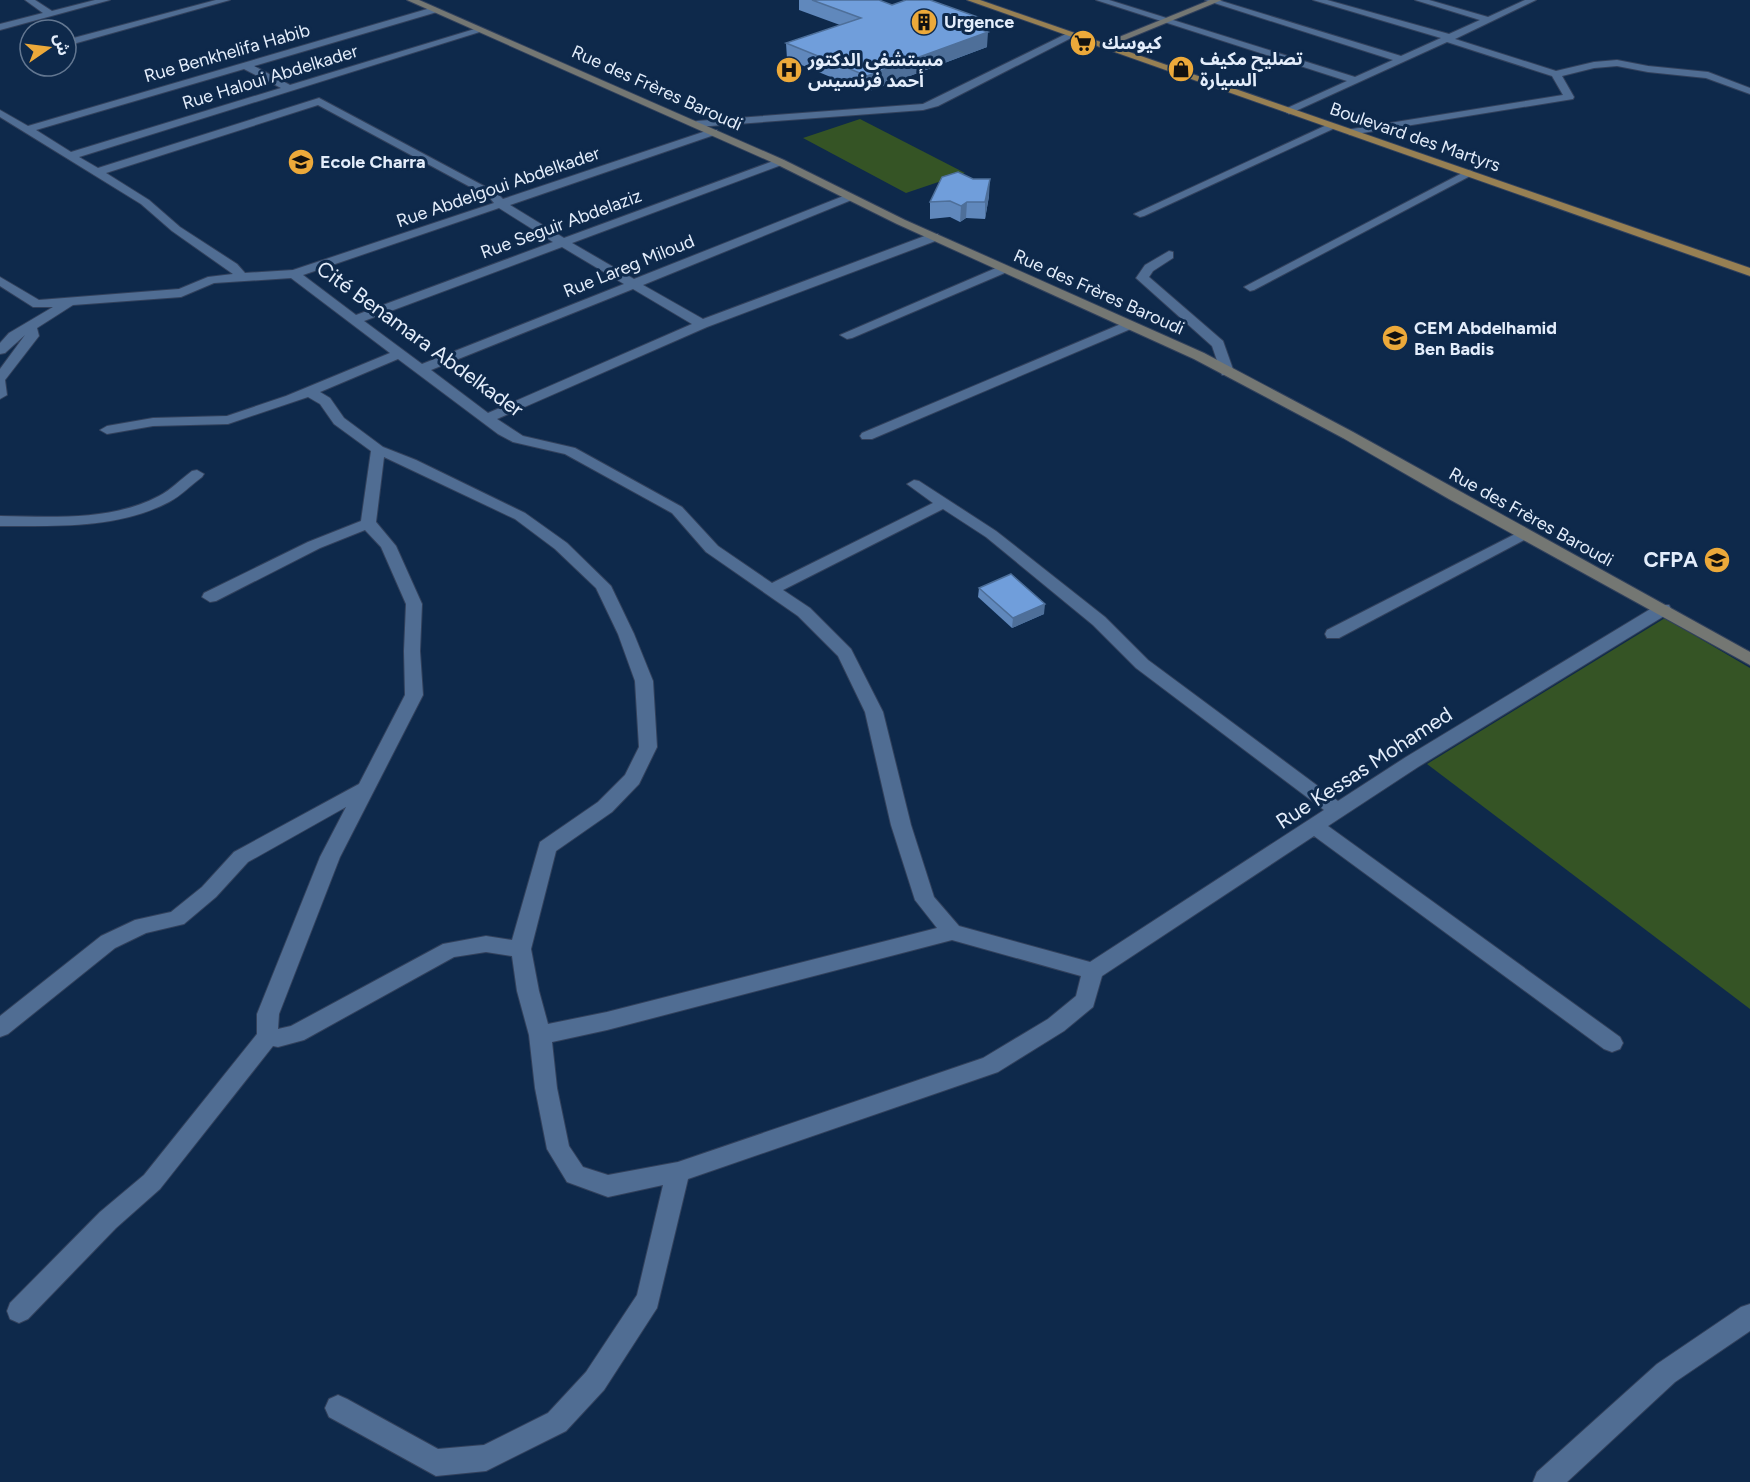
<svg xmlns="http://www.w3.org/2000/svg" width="1750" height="1482" viewBox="0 0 1750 1482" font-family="Figtree,'Noto Sans Arabic',sans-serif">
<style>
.green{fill:#355425}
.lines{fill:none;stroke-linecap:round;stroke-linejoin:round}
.street-casing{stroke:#32415c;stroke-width:2}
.secondary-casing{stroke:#32415c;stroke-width:2}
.primary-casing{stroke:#32415c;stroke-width:2}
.street{fill:#506d93;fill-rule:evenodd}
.secondary{fill:#747773;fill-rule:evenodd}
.primary{fill:#978053;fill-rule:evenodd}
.wall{fill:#6088bc}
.shaded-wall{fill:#4e6f99}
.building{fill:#709edb;stroke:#4e6f99;stroke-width:1.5}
.labels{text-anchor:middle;stroke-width:6;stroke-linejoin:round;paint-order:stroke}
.far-poi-label{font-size:18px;font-weight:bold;fill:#e3edfb;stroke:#0e294b;text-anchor:start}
.far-street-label{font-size:18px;fill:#e3edfb;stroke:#0e294b}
.street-label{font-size:21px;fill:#e3edfb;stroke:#0e294b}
.poi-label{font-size:21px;font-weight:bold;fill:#e3edfb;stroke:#0e294b;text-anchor:end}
</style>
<rect width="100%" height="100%" fill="#0e294b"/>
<g class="green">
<polygon points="860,119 965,173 906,193 803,138"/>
<polygon points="1665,618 1750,668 1750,1009 1427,764"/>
</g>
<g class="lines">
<defs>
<g id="street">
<polygon points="25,0 35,0 52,11 95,0 110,0 0,30 0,24 43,13"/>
<polygon points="216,0 230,0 66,46 66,40"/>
<polygon points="1096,0 1109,0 1355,77 1393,60 1205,0 1218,0 1401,56 1441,38 1313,0 1327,0 1449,34 1480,20 1415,0 1429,0 1488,17 1525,0 1536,0 1455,39 1556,71 1594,62 1617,60 1648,66 1708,72 1750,88 1750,94 1706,78 1648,72 1617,66 1594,68 1562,76 1574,97 1573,99 1350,135 1345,132 1346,130 1563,95 1552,76 1447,42 1289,114 1284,111 1285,109 1347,81"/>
<path d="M434 7 439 10 437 12 254 66 290 85 478 28 486 30 79 157 98 168 319 98 497 193 503 199 709 130H717V134L510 205 564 238 776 160H784V164L572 243 634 279 846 195H854V199L643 285 703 319 930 234H938V240L707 327 497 419 523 436 575 448 682 507 718 546 772 583 933 503 907 484 914 480 919 481 996 531 1105 617 1148 660 1338 801 1406 757 1657 605H1669L1671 609 1669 613 1418 767 1328 826 1620 1037 1623 1043 1620 1049 1612 1052 1604 1049 1314 836 1102 976 1093 1007 1064 1031 998 1072 688 1179 657 1308 604 1390 566 1431 486 1471 436 1476 329 1417 325 1408 329 1399 338 1395 347 1399 438 1449 484 1445 548 1413 586 1372 637 1295 663 1185 608 1197 567 1182 547 1149 535 1088 529 1035 517 991 512 956 486 952 454 957 304 1040 278 1047 273 1046 160 1189 116 1228 28 1319 19 1323 10 1319 7 1311 10 1303 100 1212 144 1175 257 1034V1014L320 857 346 807 248 862 216 897 184 924 146 933 115 948 8 1034 0 1037V1016L101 936 135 920 171 912 202 887 234 852 359 784 405 695 404 651 406 604 381 547 365 530 320 548 216 601 210 602 202 597 204 593 308 542 361 521 371 451 334 424 320 404 308 397 228 424 153 426 107 434 100 430 107 426 153 418 227 416 286 396 390 353 291 278 214 283 181 297 73 305 37 328 39 336 5 380 7 395 0 399V369L25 335 5 353 0 354V343L9 333 53 307H33L0 286V277L39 300 179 289 208 277 233 274 172 231 141 204 0 117V110L28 126ZM244 69 281 88 71 152 36 130ZM318 105 489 197 494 203 293 270 245 273 237 264 180 227 149 200 106 173ZM499 208 553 242 356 315 303 275ZM562 247 624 284 422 364 364 321ZM633 289 692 324 488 413 431 370ZM398 359 498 434 513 442 565 454 672 513 706 552 798 616 838 656 865 712 891 825 915 900 937 928 607 1012 548 1024 539 991 531 949 556 851 612 812 639 784 657 747 653 681 634 634 611 586 567 543 525 513 416 460 383 447 344 418 330 398 320 392ZM384 457 515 519 555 549 596 588 618 634 635 681 639 747 625 775 598 802 540 842 512 940 486 936 443 944 291 1026 278 1029 279 1014 340 857 423 695 420 651 422 604 396 546 376 522ZM943 509 986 537 1093 625 1136 668 1324 810 1090 962 959 926 934 897 911 825 883 712 851 649 810 608 783 590ZM952 940 1081 976 1076 996 1048 1019 983 1058 678 1162 608 1175 583 1167 569 1146 557 1088 552 1042 607 1030Z"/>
<polygon points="1070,32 1075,35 1073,37 938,106 923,110 697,127 692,124 697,121 923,104"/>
<polygon points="1331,123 1336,126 1335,128 1144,216 1140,217 1134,214"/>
<polygon points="1468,170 1472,171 1472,175 1254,290 1250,291 1244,287"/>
<polygon points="1169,251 1173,252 1173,258 1153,271 1149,277 1223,341 1234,372 1232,375 1222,375 1212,346 1136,278 1145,265"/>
<polygon points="1003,265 1009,269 1007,272 852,338 847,339 840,335"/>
<polygon points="1128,321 1133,322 1134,325 1133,328 872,439 862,439 860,436 862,433"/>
<path d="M197 470 204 474 202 477C191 485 181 496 169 502 118 529 55 526 0 526V516C52 517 112 521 159 496 171 490 181 479 192 471Z"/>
<polygon points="1525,529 1530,531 1533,534 1530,537 1339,638 1327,638 1325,634 1327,630"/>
<polygon points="1750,1304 1750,1331 1675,1382 1567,1482 1533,1482 1537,1472 1657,1364 1741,1307"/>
</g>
<g id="secondary">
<polygon points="407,0 419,0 784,160 905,220 1204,353 1353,432 1750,652 1750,665 1449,499 1343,438 1194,359 897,224 776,164"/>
<polygon points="1210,0 1222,0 1105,48 1097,46"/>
</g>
<polygon id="primary" points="967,0 980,0 1750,268 1750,276"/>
</defs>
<use href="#street" class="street-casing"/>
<use href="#secondary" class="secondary-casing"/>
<use href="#primary" class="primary-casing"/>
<use href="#street" class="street"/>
<use href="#secondary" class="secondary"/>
<use href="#primary" class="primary"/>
</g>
<g class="wall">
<polygon points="799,0 879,0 892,5 986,20 985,31 987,47 867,92 787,59 786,43 840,25 799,10"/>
<polygon points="989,196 985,219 966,218 960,222 950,217 930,219 930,202"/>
<polygon points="979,588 1044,614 1012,628 978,597"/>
</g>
<g class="shaded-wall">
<polygon points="986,20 985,33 988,32 987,47 867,92 867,76 969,26"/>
<polygon points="990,179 989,196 985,219 985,202"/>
<polygon points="967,202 966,218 960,222 961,206"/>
<polygon points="1045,604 1044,614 1012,628 1013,618"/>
</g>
<g class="building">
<polygon points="812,0 879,0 892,5 906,0 930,0 986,20 969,26 988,32 867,76 786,43 861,18"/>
<polygon points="958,172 973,179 990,179 985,202 967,202 961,206 950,201 930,202 942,177"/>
<polygon points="1011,574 1045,604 1013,618 979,588"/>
</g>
<defs>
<symbol id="building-disc" viewBox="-11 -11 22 22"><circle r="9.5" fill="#eca93a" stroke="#0e294b"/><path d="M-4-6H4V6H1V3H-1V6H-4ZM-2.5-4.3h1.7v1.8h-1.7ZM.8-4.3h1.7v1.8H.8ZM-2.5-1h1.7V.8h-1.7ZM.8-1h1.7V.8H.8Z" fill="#111"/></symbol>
<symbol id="supermarket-disc" viewBox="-11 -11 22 22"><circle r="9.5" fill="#eca93a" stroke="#0e294b"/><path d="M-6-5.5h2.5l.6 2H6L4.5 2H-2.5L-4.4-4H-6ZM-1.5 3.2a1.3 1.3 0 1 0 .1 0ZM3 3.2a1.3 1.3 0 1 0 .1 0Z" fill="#111"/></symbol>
<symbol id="shop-disc" viewBox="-11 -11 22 22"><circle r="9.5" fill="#eca93a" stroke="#0e294b"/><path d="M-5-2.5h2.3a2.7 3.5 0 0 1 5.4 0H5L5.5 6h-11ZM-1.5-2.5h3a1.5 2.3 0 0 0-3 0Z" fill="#111"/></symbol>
<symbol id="hospital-disc" viewBox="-11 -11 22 22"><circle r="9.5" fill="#eca93a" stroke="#0e294b"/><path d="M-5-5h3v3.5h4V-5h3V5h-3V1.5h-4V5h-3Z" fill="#111"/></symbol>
<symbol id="school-disc" viewBox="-11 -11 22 22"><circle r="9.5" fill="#eca93a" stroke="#0e294b"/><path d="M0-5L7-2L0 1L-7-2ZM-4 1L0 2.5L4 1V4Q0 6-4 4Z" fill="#111"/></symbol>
<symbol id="university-disc" viewBox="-11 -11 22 22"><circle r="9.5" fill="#eca93a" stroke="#0e294b"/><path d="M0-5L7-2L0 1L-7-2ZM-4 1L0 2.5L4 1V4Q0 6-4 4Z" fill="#111"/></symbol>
</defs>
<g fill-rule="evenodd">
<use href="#building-disc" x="909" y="7" width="30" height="30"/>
<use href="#supermarket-disc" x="1068" y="28" width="30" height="30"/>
<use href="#shop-disc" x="1166" y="54" width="30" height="30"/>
<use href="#hospital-disc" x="774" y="55" width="30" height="30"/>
<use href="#school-disc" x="286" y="147" width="30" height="30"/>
<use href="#school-disc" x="1380" y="323" width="30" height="30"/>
<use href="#university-disc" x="1702" y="545" width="30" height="30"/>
</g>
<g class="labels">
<g class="far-poi-label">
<text x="944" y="28">Urgence</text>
<text x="1102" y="49">كيوسك</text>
<text x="1200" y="65">تصليح مكيف<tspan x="1200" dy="21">السيارة</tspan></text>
<text x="808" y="66">مستشفى الدكتور<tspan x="808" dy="21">أحمد فرنسيس</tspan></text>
<text x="320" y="168">Ecole Charra</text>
<text x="1414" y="334">CEM Abdelhamid<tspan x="1414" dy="21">Ben Badis</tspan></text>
</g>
<g class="far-street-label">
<text transform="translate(227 53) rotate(-16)" y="6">Rue Benkhelifa Habib</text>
<text transform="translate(270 77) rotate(-17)" y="6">Rue Haloui Abdelkader</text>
<text transform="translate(657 88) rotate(24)" y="6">Rue des Frères Baroudi</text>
<text transform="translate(1415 137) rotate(19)" y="6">Boulevard des Martyrs</text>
<text transform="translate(498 187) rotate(-19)" y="6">Rue Abdelgoui Abdelkader</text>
<text transform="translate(561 224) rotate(-20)" y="6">Rue Seguir Abdelaziz</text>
<text transform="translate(629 266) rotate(-22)" y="6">Rue Lareg Miloud</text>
<text transform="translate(1099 292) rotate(24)" y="6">Rue des Frères Baroudi</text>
<text transform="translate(1531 517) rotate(29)" y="6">Rue des Frères Baroudi</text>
</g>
<g class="street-label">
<text transform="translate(420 339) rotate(36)" y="7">Cité Benamara Abdelkader</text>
<text transform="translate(1364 768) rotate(-33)" y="7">Rue Kessas Mohamed</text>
</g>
<g class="poi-label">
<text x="1698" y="567">CFPA</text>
</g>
</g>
<g transform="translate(48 48) rotate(76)"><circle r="28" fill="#0e294b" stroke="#637791" stroke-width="1.5"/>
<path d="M0-4.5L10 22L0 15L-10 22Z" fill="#eca93a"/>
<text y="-9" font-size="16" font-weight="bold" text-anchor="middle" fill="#e3edfb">ش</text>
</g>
</svg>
